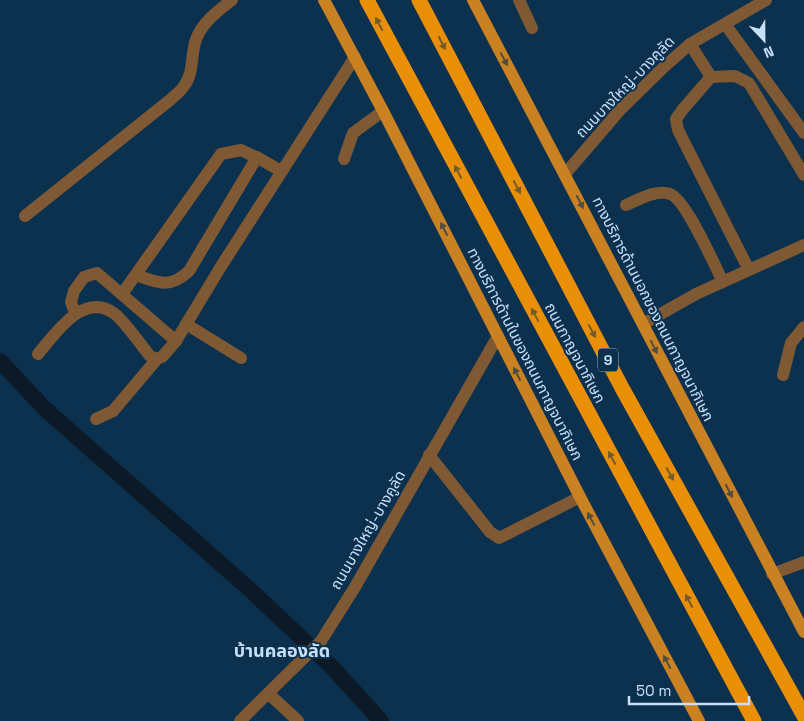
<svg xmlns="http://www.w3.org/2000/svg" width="804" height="721" viewBox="0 0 804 721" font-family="'Space Grotesk','Noto Sans Thai',sans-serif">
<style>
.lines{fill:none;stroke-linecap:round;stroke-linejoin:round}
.canal{stroke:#0c1a27;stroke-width:16}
.minor{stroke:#7e5933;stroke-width:12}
.major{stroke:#ca8121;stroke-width:12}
.highway{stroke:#e98f05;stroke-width:15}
.oneway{fill:#6f5b2e}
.oneway2{fill:#4e4d3f}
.labels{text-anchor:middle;stroke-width:4;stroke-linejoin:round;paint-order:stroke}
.shield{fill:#0c314f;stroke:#8facc5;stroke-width:1}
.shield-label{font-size:14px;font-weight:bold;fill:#c7e0f8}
.street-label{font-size:15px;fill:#c7e0f8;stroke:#0c314f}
.quarter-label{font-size:18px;font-weight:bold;fill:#c7e0f8;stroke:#0c314f}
</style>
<rect width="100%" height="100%" fill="#0c314f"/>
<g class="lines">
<polyline class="canal" points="0,361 45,409 247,587 330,665 381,721"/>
<g class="minor">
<polyline points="519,0 532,28"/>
<polyline points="725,24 804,133"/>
<polyline points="690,44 711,77 735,76 749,83 804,175"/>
<polyline points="711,77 683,109 676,119 678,130 749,270"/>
<polyline points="344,159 353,133 383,111"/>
<polyline points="565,174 620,110 665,66 690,44 766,0"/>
<path d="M626 205C638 200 656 189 670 194 685 198 715 266 723 282"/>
<path d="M25 216 170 100C175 95 181 91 184 86 195 72 190 52 197 37 204 21 218 11 232 0"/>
<path d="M136 275C158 283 170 289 189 271L257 157"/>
<polyline points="122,294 221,154 241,150 262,160 281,171"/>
<polyline points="75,313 71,302 74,291 84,277 97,273 176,341"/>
<polyline points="186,324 241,358"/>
<polyline points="643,324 696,294 804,245"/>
<path d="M38 354C55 334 84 290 115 314 125 322 141 345 150 356L157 359 162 357 176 341 220 268 355 57"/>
<polyline points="783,375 791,343 804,327"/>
<polyline points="96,419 113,411 157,359"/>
<polyline points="429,455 490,532 499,538 580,497"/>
<polyline points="772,574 804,562"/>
<polyline points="269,694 298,721"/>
<polyline points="240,721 321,641 355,587 498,336"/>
</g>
<g class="major">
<polyline points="324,0 383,111 580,497 699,721"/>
<polyline points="473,0 804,632"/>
</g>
<g class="highway">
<polyline points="367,0 754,721"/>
<polyline points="419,0 622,388 804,716"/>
</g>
</g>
<defs><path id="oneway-solid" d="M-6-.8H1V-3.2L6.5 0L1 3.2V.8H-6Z" transform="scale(1.25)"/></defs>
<g class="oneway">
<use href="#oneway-solid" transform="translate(379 24) rotate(-118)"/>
<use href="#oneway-solid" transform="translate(442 43) rotate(63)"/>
<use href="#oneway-solid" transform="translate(458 172) rotate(-118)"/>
<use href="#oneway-solid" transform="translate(517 187) rotate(62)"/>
<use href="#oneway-solid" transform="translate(535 315) rotate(-118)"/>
<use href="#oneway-solid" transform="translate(592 331) rotate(62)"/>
<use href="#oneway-solid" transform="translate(612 458) rotate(-118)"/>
<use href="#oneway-solid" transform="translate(670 474) rotate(61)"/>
<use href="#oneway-solid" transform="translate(689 601) rotate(-118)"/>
</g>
<g class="oneway2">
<use href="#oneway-solid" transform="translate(504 59) rotate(62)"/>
<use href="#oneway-solid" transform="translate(580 202) rotate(63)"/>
<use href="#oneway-solid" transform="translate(444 229) rotate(-117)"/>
<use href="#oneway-solid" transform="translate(654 347) rotate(63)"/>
<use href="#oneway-solid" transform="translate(517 374) rotate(-117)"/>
<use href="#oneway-solid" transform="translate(729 491) rotate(63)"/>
<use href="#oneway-solid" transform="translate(591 519) rotate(-118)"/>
<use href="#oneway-solid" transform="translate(667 662) rotate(-118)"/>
</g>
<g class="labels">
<rect class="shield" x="598" y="348.5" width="20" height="23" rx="4"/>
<g class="shield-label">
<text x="608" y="365">9</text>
</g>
<g class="street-label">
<text transform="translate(625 87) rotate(-46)" y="5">ถนนบางใหญ่-บางคูลัด</text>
<text transform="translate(653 309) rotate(63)" y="5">ทางบริการด้านนอกของถนนกาญจนาภิเษก</text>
<text transform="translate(575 353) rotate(62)" y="5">ถนนกาญจนาภิเษก</text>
<text transform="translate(525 354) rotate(63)" y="5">ทางบริการด้านในของถนนกาญจนาภิเษก</text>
<text transform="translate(368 530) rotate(-60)" y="5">ถนนบางใหญ่-บางคูลัด</text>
</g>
<g class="quarter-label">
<text x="282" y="657">บ้านคลองลัด</text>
</g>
</g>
<g transform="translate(764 40) rotate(158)" stroke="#0c314f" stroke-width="4" paint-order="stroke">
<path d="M0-4L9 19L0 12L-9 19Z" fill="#c7e0f8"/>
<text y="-8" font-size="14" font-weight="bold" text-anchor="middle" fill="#c7e0f8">N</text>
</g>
<path d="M629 696v8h120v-8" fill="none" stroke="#c7e0f8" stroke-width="2.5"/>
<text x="636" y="696" font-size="15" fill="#c7e0f8" stroke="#0c314f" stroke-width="4" paint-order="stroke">50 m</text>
</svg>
